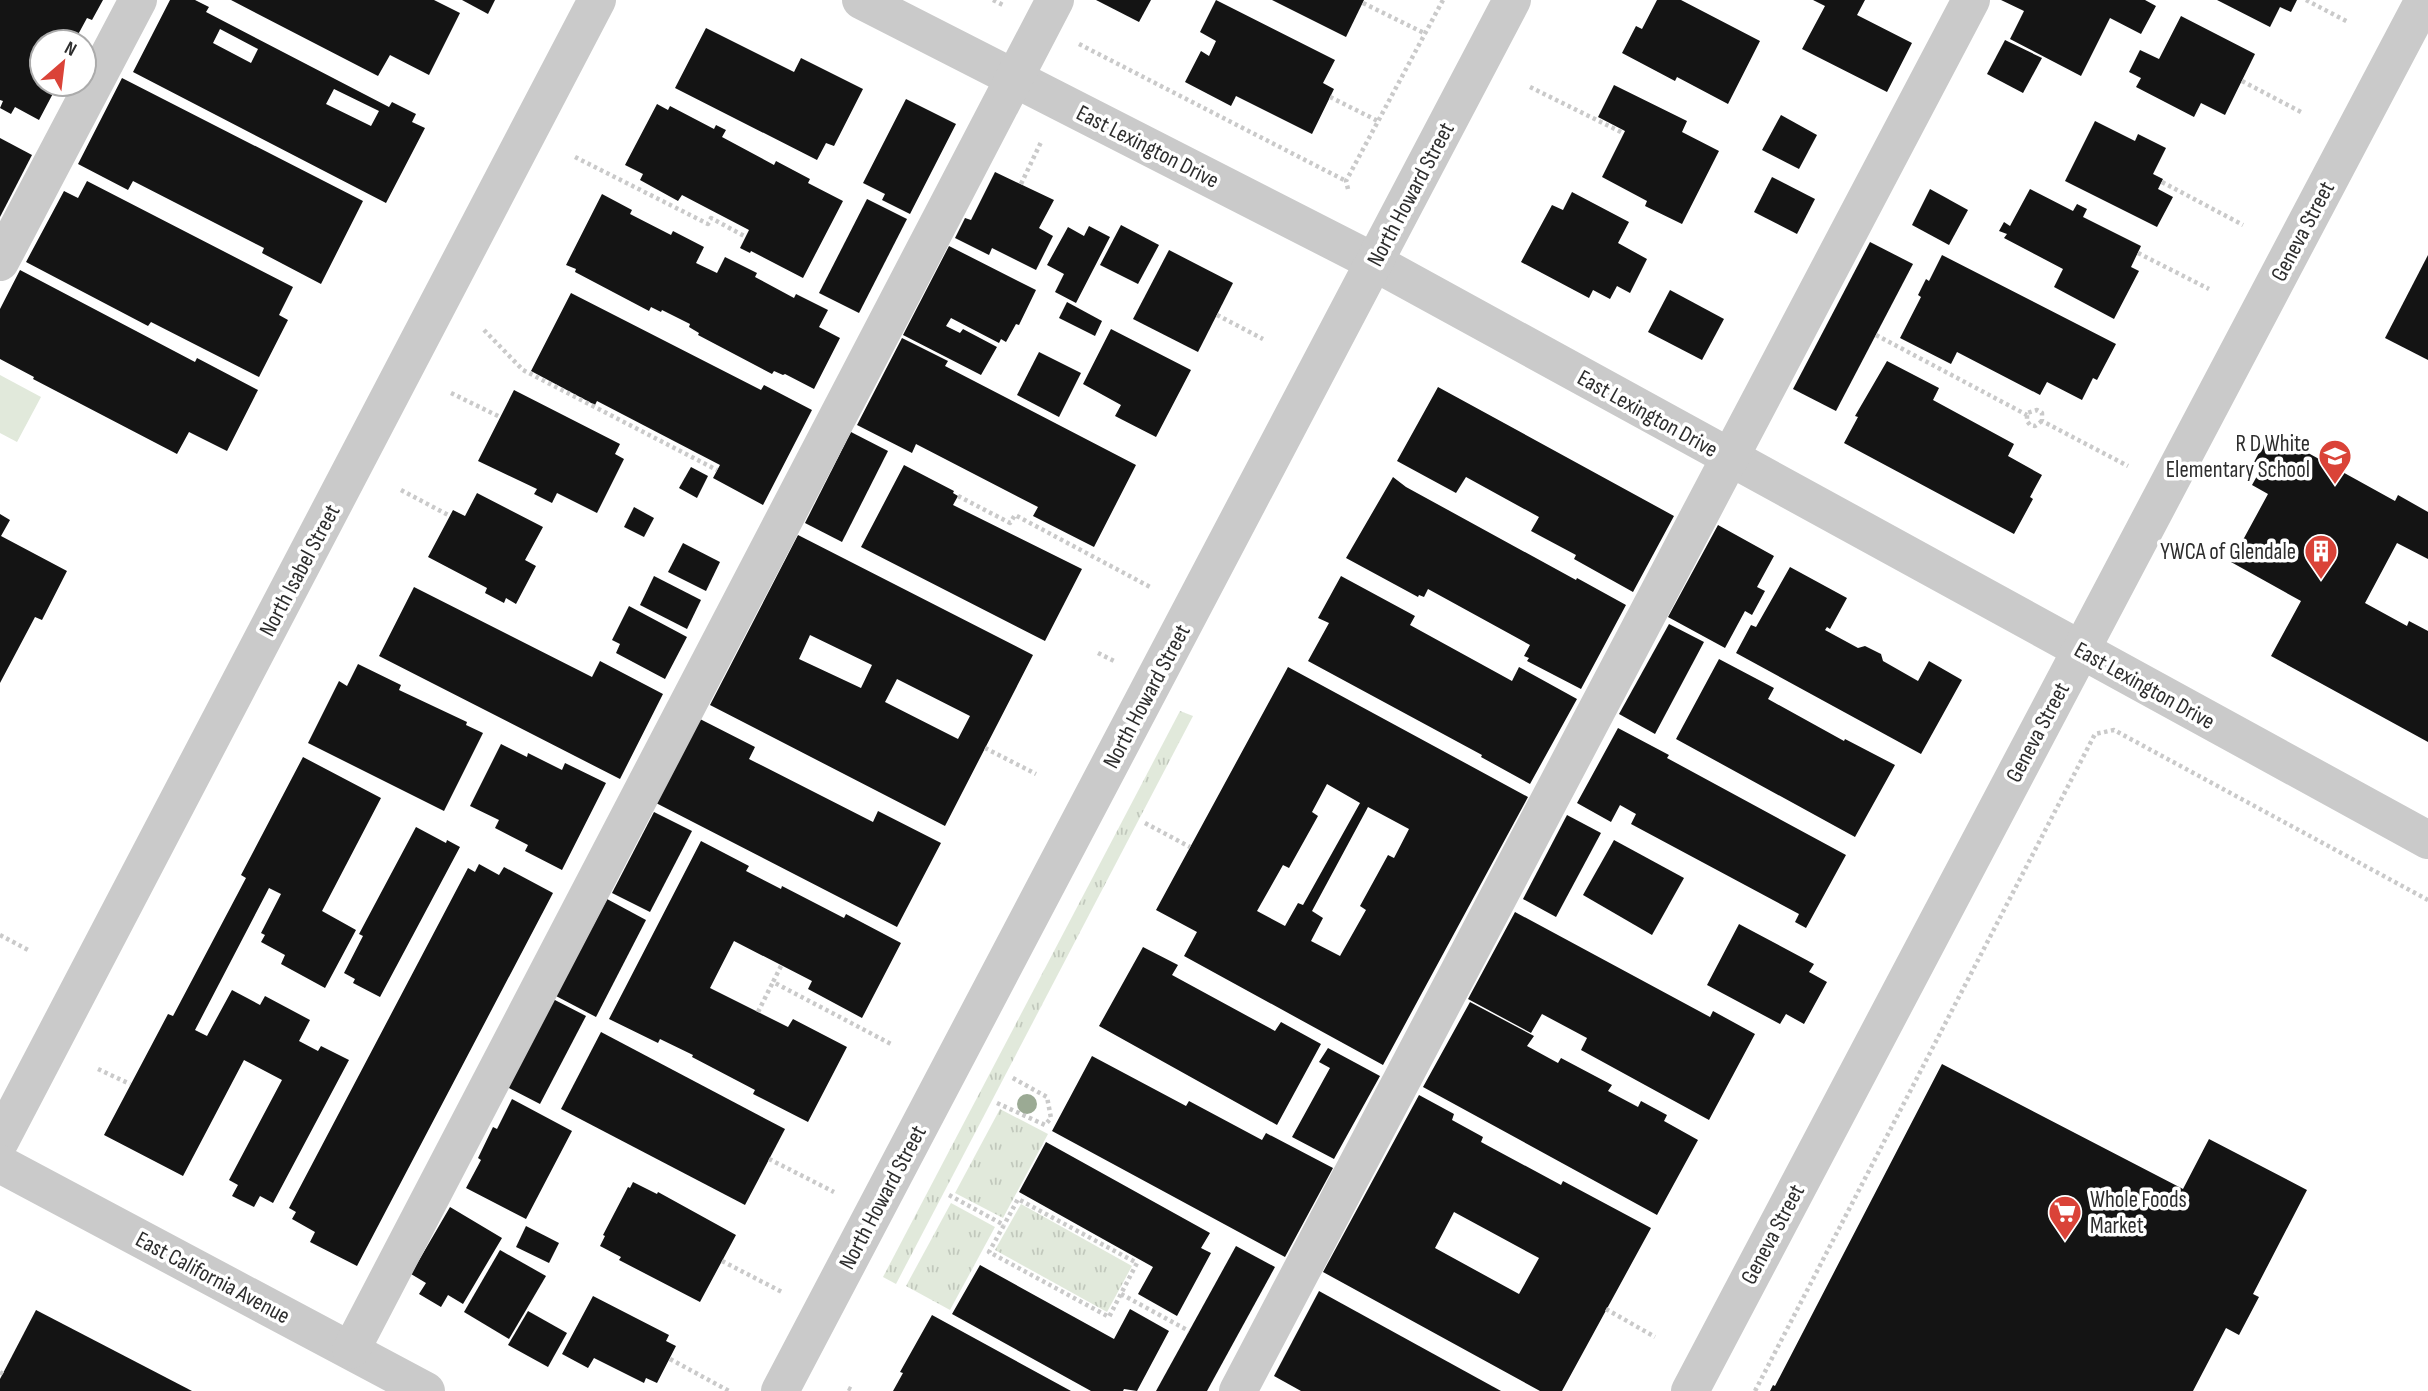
<svg xmlns="http://www.w3.org/2000/svg" width="2428" height="1391" viewBox="0 0 2428 1391" font-family="'Sofia Sans Condensed',sans-serif">
<style>
.grass{fill:url(#grass-tufts)}
.park{fill:#e1e9db}
.building{fill:#141414;fill-rule:evenodd}
.lines{fill:none;stroke-linecap:round;stroke-linejoin:round}
.path{stroke:#cacaca;stroke-width:4.5;stroke-dasharray:3.5 3.5;stroke-linecap:butt}
.minor{stroke:#cacaca;stroke-width:38}
.tree{fill:#9baa94}
.labels{text-anchor:middle;stroke-width:7;stroke-linejoin:round;paint-order:stroke}
.street-label{font-size:23px;fill:#2d2d2d;stroke:#fff}
.poi-label{font-size:23px;fill:#2d2d2d;stroke:#fff;text-anchor:end}
</style>
<defs>
<pattern id="grass-tufts" width="24" height="20" patternUnits="userSpaceOnUse" patternTransform="scale(1.75)"><rect width="24" height="20" fill="#e1e9db"/><path d="M3 7l-1-3M5 7V3M7 7l1-3M15 17l-1-3M17 17v-4M19 17l1-3" fill="none" stroke="#c1c8bc"/></pattern>
</defs>
<rect width="100%" height="100%" fill="#fff"/>
<g class="grass">
<polygon points="1180,711 1193,716 896,1284 883,1277"/>
<polygon points="1000,1109 1048,1134 1003,1218 955,1193"/>
<polygon points="951,1203 995,1227 950,1310 906,1286"/>
<polygon points="1021,1204 1132,1266 1107,1312 995,1250"/>
</g>
<polygon class="park" points="0,375 41,397 17,442 0,433"/>
<g class="building">
<polygon points="0,0 103,0 92,20 87,18 74,42 42,42 42,84 58,84 39,120 15,107 11,114 0,108 3,101 0,100"/>
<path d="M170 0H195L209 7 206 12 389 107 392 102 416 114 412 122 425 128 386 203 133 72ZM220 29 258 49 251 63 213 43ZM334 89 379 111 371 126 326 104Z"/>
<polygon points="231,0 434,0 460,13 429,75 390,55 378,76"/>
<polygon points="462,0 495,0 488,14"/>
<polygon points="1096,0 1151,0 1139,22"/>
<polygon points="1216,0 1335,60 1323,83 1334,89 1312,134 1236,96 1231,106 1185,82 1201,51 1209,56 1216,41 1200,32"/>
<polygon points="1272,0 1364,0 1346,37"/>
<polygon points="1657,0 1681,0 1760,41 1728,104 1677,77 1675,81 1622,53 1636,26 1642,29"/>
<polygon points="1813,0 1865,0 1857,15 1912,43 1887,92 1802,49 1825,6"/>
<polygon points="2001,0 2145,0 2156,6 2141,34 2110,18 2081,76 2010,39 2024,11"/>
<polygon points="2217,0 2297,0 2291,12 2280,7 2270,27"/>
<polygon points="2181,16 2255,54 2225,115 2201,103 2194,117 2136,87 2141,78 2129,72 2140,50 2159,59"/>
<polygon points="706,28 794,72 801,58 863,89 834,146 826,143 817,160 675,88"/>
<polygon points="2005,40 2042,58 2023,93 1987,74"/>
<polygon points="122,78 363,201 321,284 262,253 264,248 133,181 128,190 78,164"/>
<polygon points="1614,85 1687,121 1682,132 1719,151 1682,224 1645,206 1647,201 1602,177 1625,131 1598,117"/>
<polygon points="906,99 956,124 910,214 882,200 885,194 863,183"/>
<polygon points="657,104 668,110 670,106 714,129 716,125 726,130 722,137 774,165 776,161 810,179 808,183 843,201 803,278 751,251 750,253 740,248 749,230 682,195 678,201 640,180 643,174 625,165"/>
<polygon points="1781,115 1817,135 1799,169 1762,150"/>
<polygon points="2095,121 2135,141 2138,134 2166,148 2153,174 2163,179 2158,189 2173,197 2157,227 2065,181"/>
<polygon points="0,138 32,155 0,217"/>
<polygon points="995,172 1054,200 1039,228 1053,236 1036,270 992,248 989,255 955,238 965,218 971,220"/>
<polygon points="1772,177 1815,199 1797,234 1754,212"/>
<polygon points="87,181 293,287 279,315 288,320 259,377 151,322 148,326 26,262 64,191 78,198"/>
<polygon points="1930,189 1968,210 1949,245 1912,225"/>
<polygon points="2030,189 2073,211 2077,204 2087,209 2083,217 2141,246 2131,267 2139,271 2114,319 2054,287 2063,269 2004,238 2007,234 1999,231 2004,222 2010,226"/>
<polygon points="1572,192 1629,222 1618,243 1647,259 1630,293 1617,286 1610,299 1593,290 1589,298 1521,262 1552,205 1563,210"/>
<polygon points="602,194 632,210 630,214 671,235 673,231 704,247 696,263 717,273 725,257 757,273 755,277 794,298 796,294 828,310 819,327 840,338 814,389 785,374 783,375 774,371 772,374 698,335 699,333 689,327 690,324 662,310 661,312 651,307 649,311 575,272 576,269 566,265"/>
<polygon points="867,199 907,219 859,313 819,293"/>
<polygon points="1121,225 1159,245 1138,284 1100,265"/>
<polygon points="1089,226 1110,237 1076,303 1055,292 1064,274 1047,265 1068,227 1084,236"/>
<polygon points="1870,242 1913,264 1836,411 1793,389"/>
<polygon points="949,246 1036,290 1019,325 1016,324 1006,342 1001,339 999,343 951,318 946,326 960,333 963,329 997,347 981,375 903,335"/>
<polygon points="1169,250 1233,283 1198,352 1133,319"/>
<polygon points="1942,255 2116,344 2097,380 2093,378 2082,400 2047,382 2040,395 1957,352 1951,364 1900,338 1921,297 1918,295 1926,279 1929,281"/>
<polygon points="2428,255 2428,360 2385,338"/>
<polygon points="20,270 195,362 197,358 258,390 227,451 189,432 177,454 33,379 34,377 0,359 0,309"/>
<polygon points="1670,290 1724,319 1702,360 1648,332"/>
<polygon points="571,293 761,390 764,385 812,410 763,505 713,478 720,465 597,401 595,405 531,371"/>
<polygon points="1067,302 1102,321 1095,336 1059,318"/>
<polygon points="1111,329 1191,370 1156,437 1115,416 1121,405 1083,384"/>
<polygon points="902,338 948,361 945,366 1136,465 1094,547 1033,516 1038,507 916,444 912,453 857,425"/>
<polygon points="1039,352 1081,373 1059,417 1017,395"/>
<polygon points="1887,361 1939,388 1933,400 2014,444 2008,456 2042,475 2030,497 2033,499 2014,534 1844,443 1858,417 1855,416"/>
<polygon points="1438,387 1674,516 1633,592 1574,559 1576,555 1531,531 1539,517 1466,477 1456,493 1397,461"/>
<polygon points="514,390 620,444 615,454 624,459 597,513 557,493 552,503 534,494 537,489 478,461"/>
<polygon points="851,432 888,451 842,542 805,523"/>
<polygon points="2270,432 2395,501 2398,495 2428,512 2428,559 2397,543 2365,603 2407,626 2409,621 2428,631 2428,742 2271,656 2301,601 2231,562 2268,494 2252,485 2261,469 2253,464"/>
<polygon points="904,465 954,491 953,493 958,496 953,505 1082,569 1045,641 861,547"/>
<polygon points="691,467 708,476 697,498 679,488"/>
<polygon points="1393,477 1406,487 1576,580 1577,578 1626,605 1581,689 1527,661 1529,658 1524,656 1530,645 1428,589 1424,597 1419,595 1418,597 1346,558"/>
<polygon points="477,493 543,527 525,560 536,566 516,604 506,598 504,603 485,593 487,588 428,557 453,510 465,516"/>
<polygon points="634,507 654,518 644,537 624,527"/>
<polygon points="0,514 10,520 1,536 67,571 42,620 35,617 0,683"/>
<polygon points="1718,525 1774,556 1757,587 1765,591 1752,615 1745,611 1725,648 1668,617"/>
<path d="M798 535 1033 655 945 826 710 705ZM810 635 872 665 861 688 799 659ZM897 679 970 716 958 739 885 702Z"/>
<polygon points="683,543 720,562 706,591 668,572"/>
<polygon points="1790,567 1847,598 1830,629 1827,627 1825,630 1858,648 1865,646 1881,654 1883,661 1918,681 1929,661 1962,680 1921,754 1736,653 1751,625 1756,627"/>
<polygon points="654,576 701,600 687,629 640,605"/>
<polygon points="1341,576 1415,616 1410,625 1512,681 1519,667 1577,699 1530,784 1481,757 1482,755 1308,661 1329,623 1318,618"/>
<polygon points="414,587 592,677 600,661 663,694 620,779 379,656"/>
<polygon points="629,606 687,637 665,679 616,653 620,644 612,640"/>
<polygon points="1669,624 1704,642 1655,734 1619,714"/>
<polygon points="1719,659 1774,688 1768,699 1844,741 1845,739 1895,765 1855,837 1676,739"/>
<polygon points="358,664 401,685 399,690 467,722 466,725 483,733 444,811 308,743 339,681 347,686"/>
<path d="M1288 667 1528 797 1383 1065 1184 956 1197 932 1156 910ZM1327 784 1360 803 1303 905 1298 903 1285 926 1257 911 1283 865 1289 868 1318 816 1312 812ZM1368 807 1409 829 1394 858 1388 855 1360 906 1366 910 1340 956 1311 941 1323 918 1312 911Z"/>
<polygon points="700,719 755,747 749,759 873,822 878,811 941,843 897,927 656,803"/>
<polygon points="1618,728 1669,755 1667,758 1846,855 1806,928 1795,922 1799,914 1631,824 1636,814 1620,805 1611,822 1577,803"/>
<polygon points="501,744 527,757 528,753 562,770 565,763 606,783 562,870 525,851 528,845 495,828 499,820 470,806"/>
<polygon points="303,757 381,798 322,911 356,930 325,988 281,964 285,955 261,942 265,935 261,933 281,894 269,888 195,1030 207,1036 232,990 260,1005 265,996 310,1020 299,1041 318,1051 321,1046 349,1060 273,1203 260,1196 254,1207 232,1196 238,1185 229,1180 282,1080 244,1060 183,1176 104,1135 168,1014 173,1016 246,878 241,875"/>
<polygon points="654,812 692,831 650,912 612,893"/>
<polygon points="1567,815 1601,833 1556,917 1523,899"/>
<polygon points="416,827 446,843 447,840 460,847 380,997 353,983 355,979 344,973 363,936 359,934"/>
<polygon points="1614,840 1684,878 1652,935 1583,895"/>
<polygon points="701,841 749,866 746,871 781,889 782,886 844,918 846,914 901,943 862,1018 808,989 812,981 734,941 710,988 788,1027 793,1019 847,1047 808,1122 753,1094 755,1090 692,1057 693,1055 660,1039 658,1043 609,1019"/>
<polygon points="479,864 499,875 504,867 553,893 357,1266 310,1242 315,1232 292,1219 296,1212 289,1208 468,868 475,872"/>
<polygon points="607,899 646,920 596,1017 556,996"/>
<polygon points="1515,912 1710,1017 1713,1011 1755,1034 1709,1120 1581,1050 1587,1038 1542,1014 1531,1033 1468,999"/>
<polygon points="1739,924 1814,964 1809,972 1827,982 1804,1024 1786,1014 1780,1024 1707,985"/>
<polygon points="1143,947 1178,965 1172,975 1275,1031 1281,1022 1321,1044 1277,1125 1099,1026"/>
<polygon points="553,999 586,1016 540,1104 507,1087"/>
<polygon points="1470,1002 1534,1036 1527,1046 1558,1063 1561,1058 1612,1085 1608,1091 1638,1107 1641,1101 1667,1115 1664,1121 1698,1140 1657,1215 1423,1087"/>
<polygon points="601,1032 785,1129 745,1205 561,1109"/>
<polygon points="1328,1048 1380,1076 1334,1159 1292,1137 1330,1068 1319,1062"/>
<polygon points="1092,1056 1186,1106 1189,1101 1262,1140 1266,1133 1333,1168 1285,1257 1052,1131"/>
<polygon points="1942,1064 2183,1189 2209,1139 2307,1190 2253,1294 2259,1297 2239,1335 2226,1328 2193,1391 1770,1391 1773,1385 1775,1386"/>
<path d="M1419 1095 1454 1114 1452 1120 1483 1137 1481 1142 1561 1185 1563 1181 1651 1228 1562 1391H1540L1323 1272ZM1454 1212 1539 1258 1519 1294 1435 1248Z"/>
<polygon points="512,1099 572,1131 526,1219 466,1188 481,1160 478,1158 493,1127 497,1129"/>
<polygon points="1046,1142 1210,1233 1201,1248 1211,1253 1177,1316 1138,1294 1153,1267 1019,1192"/>
<polygon points="633,1182 657,1194 658,1192 736,1235 700,1302 619,1260 621,1257 600,1246 605,1236 603,1235 628,1187 630,1188"/>
<polygon points="450,1207 502,1238 463,1304 448,1295 441,1307 419,1294 426,1283 411,1274"/>
<polygon points="526,1226 559,1243 549,1263 516,1247"/>
<polygon points="1236,1246 1275,1267 1207,1391 1156,1391"/>
<polygon points="500,1250 546,1276 509,1339 464,1312"/>
<polygon points="980,1265 1114,1339 1130,1309 1169,1331 1137,1391 1124,1389 1123,1391 1091,1391 952,1314"/>
<polygon points="1319,1291 1501,1391 1301,1391 1274,1376"/>
<polygon points="593,1296 669,1335 666,1341 676,1346 657,1383 646,1378 644,1383 594,1358 588,1368 562,1354"/>
<polygon points="36,1310 192,1391 0,1391 0,1379"/>
<polygon points="528,1311 567,1333 548,1367 508,1345"/>
<polygon points="932,1315 1071,1391 893,1391 903,1373 900,1372"/>
</g>
<g class="lines">
<g class="path">
<polyline points="993,0 1003,5"/>
<polyline points="2306,0 2348,22"/>
<polyline points="1363,3 1426,34"/>
<polyline points="1079,44 1346,181"/>
<polyline points="2242,81 2301,112"/>
<polyline points="1530,87 1623,133"/>
<polyline points="1330,97 1380,122"/>
<polyline points="575,157 708,224 711,218 746,237"/>
<polyline points="2162,182 2243,225"/>
<polyline points="1021,184 1042,140"/>
<polyline points="1348,189 1346,181 1443,0"/>
<polyline points="2138,253 2209,289"/>
<polyline points="1217,315 1263,339"/>
<polyline points="484,330 523,370 717,470"/>
<polyline points="1876,335 2027,415"/>
<polyline points="451,393 500,417"/>
<polyline points="2042,421 2035,426 2030,425 2027,421 2027,413 2037,410 2042,413 2042,421 2128,466"/>
<polyline points="401,490 450,516"/>
<polyline points="958,496 1010,523 1015,515 1152,588"/>
<polyline points="1098,653 1116,662"/>
<polyline points="985,748 1036,774"/>
<polyline points="1145,823 1190,847"/>
<polyline points="0,935 30,951"/>
<polyline points="781,966 773,982 893,1045"/>
<polyline points="758,1012 773,982"/>
<polyline points="98,1069 130,1084"/>
<polyline points="997,1103 1045,1125 1051,1118 1047,1097 1011,1077"/>
<polyline points="769,1159 834,1192"/>
<polyline points="949,1195 1004,1225 989,1252 1109,1317 1137,1263 1018,1199 1004,1225"/>
<polyline points="722,1261 782,1292"/>
<polyline points="1121,1294 1189,1331"/>
<polyline points="1606,1309 1655,1337"/>
<polyline points="670,1359 729,1391"/>
<polyline points="0,1372 3,1374"/>
<polyline points="848,1388 854,1391"/>
<polyline points="1755,1391 2095,734 2114,730 2428,900"/>
</g>
<g class="minor">
<polyline points="861,0 1374,262 2428,840"/>
<polyline points="0,262 138,0"/>
<polyline points="0,1141 597,0"/>
<polyline points="0,1164 426,1391"/>
<polyline points="351,1350 1055,0"/>
<polyline points="780,1391 1512,0"/>
<polyline points="1238,1391 1971,0"/>
<polyline points="1690,1391 2424,0"/>
</g>
</g>
<circle class="tree" cx="1027" cy="1104" r="10"/>
<defs>
<symbol id="school-pin" viewBox="-11 -11 22 30"><path d="M0 17L-7.5 6A9.5 9.5 0 1 1 7.5 6Z" fill="#da4338" stroke="#fff"/><path d="M0-5L7-2L0 1L-7-2ZM-4 1L0 2.5L4 1V4Q0 6-4 4Z" fill="#fff"/></symbol>
<symbol id="building-pin" viewBox="-11 -11 22 30"><path d="M0 17L-7.5 6A9.5 9.5 0 1 1 7.5 6Z" fill="#da4338" stroke="#fff"/><path d="M-4-6H4V6H1V3H-1V6H-4ZM-2.5-4.3h1.7v1.8h-1.7ZM.8-4.3h1.7v1.8H.8ZM-2.5-1h1.7V.8h-1.7ZM.8-1h1.7V.8H.8Z" fill="#fff"/></symbol>
<symbol id="supermarket-pin" viewBox="-11 -11 22 30"><path d="M0 17L-7.5 6A9.5 9.5 0 1 1 7.5 6Z" fill="#da4338" stroke="#fff"/><path d="M-6-5.5h2.5l.6 2H6L4.5 2H-2.5L-4.4-4H-6ZM-1.5 3.2a1.3 1.3 0 1 0 .1 0ZM3 3.2a1.3 1.3 0 1 0 .1 0Z" fill="#fff"/></symbol>
</defs>
<g fill-rule="evenodd">
<use href="#school-pin" x="2316" y="437" width="38" height="52"/>
<use href="#building-pin" x="2302" y="532" width="38" height="52"/>
<use href="#supermarket-pin" x="2046" y="1193" width="38" height="52"/>
</g>
<g class="labels">
<g class="street-label">
<text transform="translate(1148 146) rotate(27)" y="8">East Lexington Drive</text>
<text transform="translate(1410 194) rotate(-62)" y="8">North Howard Street</text>
<text transform="translate(2302 231) rotate(-62)" y="8">Geneva Street</text>
<text transform="translate(1648 413) rotate(29)" y="8">East Lexington Drive</text>
<text transform="translate(299 570) rotate(-62)" y="8">North Isabel Street</text>
<text transform="translate(2145 685) rotate(29)" y="8">East Lexington Drive</text>
<text transform="translate(1146 696) rotate(-62)" y="8">North Howard Street</text>
<text transform="translate(2037 732) rotate(-62)" y="8">Geneva Street</text>
<text transform="translate(882 1197) rotate(-62)" y="8">North Howard Street</text>
<text transform="translate(1772 1234) rotate(-62)" y="8">Geneva Street</text>
<text transform="translate(213 1277) rotate(28)" y="8">East California Avenue</text>
</g>
<g class="poi-label">
<text x="2310" y="451">R D White<tspan x="2310" dy="26">Elementary School</tspan></text>
<text x="2296" y="559">YWCA of Glendale</text>
<text x="2090" y="1207" text-anchor="start">Whole Foods<tspan x="2090" dy="26">Market</tspan></text>
</g>
</g>
<g transform="translate(63 63) rotate(28)"><circle r="33" fill="#ffffff" stroke="#ababab" stroke-width="2"/>
<path d="M0-5L12 26L0 18L-12 26Z" fill="#da4338"/>
<text y="-10" font-size="19" font-weight="bold" text-anchor="middle" fill="#2d2d2d">N</text>
</g>
</svg>
